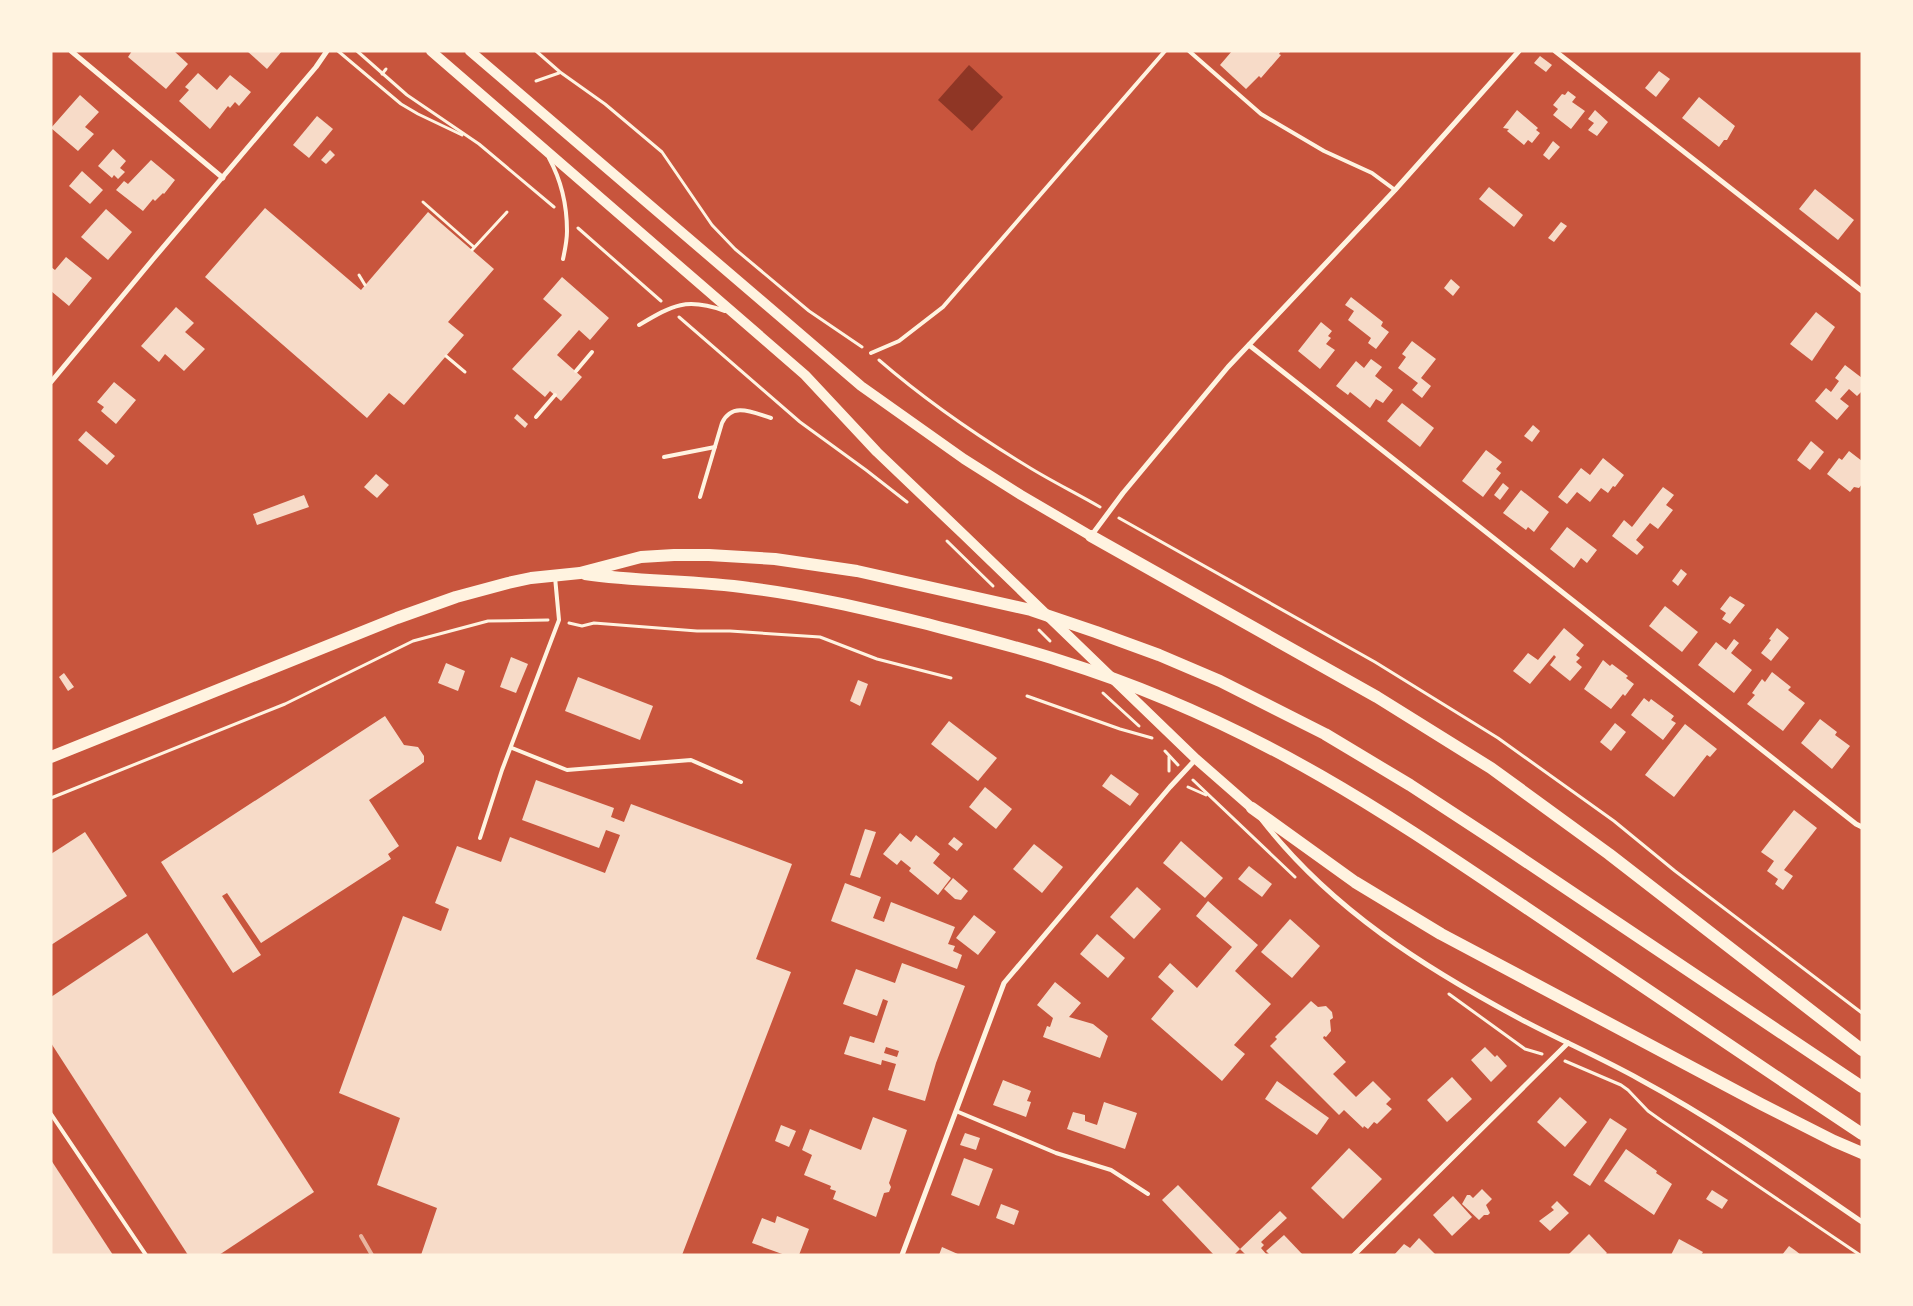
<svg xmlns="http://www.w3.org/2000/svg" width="1913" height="1306" viewBox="0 0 1913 1306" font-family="Poppins,sans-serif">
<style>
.water{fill:#8f3625}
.building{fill:#f7dbc8;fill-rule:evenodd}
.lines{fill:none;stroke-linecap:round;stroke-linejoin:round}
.path{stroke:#fff3e0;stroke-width:3}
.service{stroke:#fff3e0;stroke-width:4}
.minor{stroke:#fff3e0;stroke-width:5}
.secondary{stroke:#fff3e0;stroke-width:10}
.primary{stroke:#fff3e0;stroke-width:12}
.rail{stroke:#e9b49f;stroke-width:4}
</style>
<rect width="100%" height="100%" fill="#c8553d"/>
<polygon class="water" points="969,65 1003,97 972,131 938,100"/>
<g class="building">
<polygon points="132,51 174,51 188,64 166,89 128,57"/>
<polygon points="247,51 282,51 267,69"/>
<polygon points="1232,51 1281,51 1279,54 1281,55 1261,78 1259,76 1246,89 1220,65"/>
<polygon points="1540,56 1552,65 1546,72 1534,63"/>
<polygon points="1659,71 1670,79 1656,97 1645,88"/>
<polygon points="198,73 217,90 230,75 251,92 239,106 235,102 230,108 228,106 210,129 179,101 189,90 185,87"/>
<polygon points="1568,91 1576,97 1572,102 1585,111 1571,129 1553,115 1558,109 1553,105 1562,94 1565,95"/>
<polygon points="80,95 99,112 85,127 94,134 78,151 51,128"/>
<polygon points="1699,97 1735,126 1727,140 1724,140 1719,147 1682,118"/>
<polygon points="1517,110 1538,128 1536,130 1540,133 1532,143 1528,140 1524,145 1507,131 1509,129 1503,128"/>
<polygon points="1595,110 1608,122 1597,136 1588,130 1594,123 1588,119"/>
<polygon points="317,116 333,129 309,158 293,145"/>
<polygon points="1553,141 1560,147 1549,160 1543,155"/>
<polygon points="113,149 126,161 120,168 125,172 118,179 114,175 112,178 98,166"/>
<polygon points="330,150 335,155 326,164 321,160"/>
<polygon points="151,160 175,180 164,194 163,193 155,201 153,199 143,211 116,190 124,181 128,184"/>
<polygon points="82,171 103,190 90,204 69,186"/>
<polygon points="1489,187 1523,215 1514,227 1479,199"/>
<polygon points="1815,189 1854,220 1838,240 1799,209"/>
<polygon points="265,208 361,290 428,212 494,269 448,322 464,335 404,405 389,393 367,418 205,277"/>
<polygon points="106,209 132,232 108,260 81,237"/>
<polygon points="1561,222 1567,226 1554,242 1548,238"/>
<polygon points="66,257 92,278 69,306 51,291 51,267 55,270"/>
<polygon points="562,277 609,318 590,340 579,330 557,355 582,377 561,401 550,391 545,397 512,369 562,315 543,299"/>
<polygon points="1451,279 1460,287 1453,296 1444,288"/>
<polygon points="1351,297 1383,322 1381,326 1389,332 1376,349 1368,343 1371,338 1348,320 1354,311 1345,305"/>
<polygon points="176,307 194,323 185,332 205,349 184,371 165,354 159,362 141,346"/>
<polygon points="1816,312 1835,327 1812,361 1790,344"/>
<polygon points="1321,322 1332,331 1328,336 1331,338 1326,344 1335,350 1320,369 1298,351"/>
<polygon points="1412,341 1436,359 1421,378 1431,386 1422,398 1412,390 1418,383 1398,368 1406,357 1402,354"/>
<polygon points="1371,359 1382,367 1375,376 1393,390 1383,403 1376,399 1370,408 1350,392 1348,395 1336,386 1356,361 1364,368"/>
<polygon points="1845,365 1862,378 1862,391 1857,396 1849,389 1840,399 1849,406 1837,420 1815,401 1826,388 1831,392 1839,381 1835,378"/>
<polygon points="114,382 136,400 116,424 101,411 104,407 97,402"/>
<polygon points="1402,403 1434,428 1420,447 1387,421"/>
<polygon points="517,414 528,424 525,428 514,418"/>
<polygon points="1533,425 1540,431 1532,442 1524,436"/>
<polygon points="86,431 115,456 107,465 78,440"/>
<polygon points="1811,441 1824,452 1810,470 1797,460"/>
<polygon points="1486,450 1502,462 1496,469 1501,473 1483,497 1462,481"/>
<polygon points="1849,451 1862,461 1862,484 1859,488 1854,487 1850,492 1827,474 1839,458 1842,460"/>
<polygon points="1603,458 1624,475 1615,487 1613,486 1608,493 1601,488 1590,502 1577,492 1567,504 1558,497 1581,468 1590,475"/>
<polygon points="376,474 389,485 377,498 364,487"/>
<polygon points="1503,483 1509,488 1500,500 1494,495"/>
<polygon points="1663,487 1674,495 1666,505 1673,510 1658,529 1650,523 1636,540 1644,547 1637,555 1612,536 1624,520 1632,527"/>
<polygon points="1521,490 1549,512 1534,532 1528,527 1526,530 1503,513"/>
<polygon points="304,495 309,507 257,525 253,514"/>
<polygon points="1567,527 1597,550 1587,563 1581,558 1574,568 1550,549"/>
<polygon points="1681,569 1687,574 1678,586 1672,581"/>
<polygon points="1730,596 1745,605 1730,624 1722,619 1726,613 1720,609"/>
<polygon points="1665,606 1698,632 1682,652 1649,626"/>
<polygon points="1564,628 1584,645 1576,655 1580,658 1576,662 1582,667 1570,681 1550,665 1556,657 1554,655 1530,684 1513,671 1528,653 1538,660"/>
<polygon points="1777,628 1789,638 1771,661 1761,653 1771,640 1769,639"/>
<polygon points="1734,639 1739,643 1731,653 1752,670 1734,693 1698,665 1716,642 1726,650"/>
<polygon points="511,657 528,664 516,693 500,687"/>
<polygon points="1603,660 1610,666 1612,664 1628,676 1626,678 1634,684 1625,696 1623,694 1611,709 1584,689"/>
<polygon points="446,663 465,671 458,691 438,683"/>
<polygon points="1772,672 1791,687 1788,690 1805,703 1783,731 1747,704 1755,695 1752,693 1762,679 1765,682"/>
<polygon points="64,673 74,687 68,691 59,677"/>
<polygon points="578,677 653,706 640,740 565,711"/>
<polygon points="858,680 868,684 860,706 850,701"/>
<polygon points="1644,698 1649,702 1651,699 1674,716 1671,720 1676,723 1663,740 1631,715"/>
<polygon points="385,716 404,745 418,747 424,756 424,762 420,765 369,800 399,846 388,854 391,859 261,943 227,893 222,896 261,955 233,973 161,862"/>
<polygon points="1820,719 1837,732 1835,735 1850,746 1832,769 1801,743"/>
<polygon points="949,721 997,758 978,781 931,744"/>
<polygon points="1615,723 1626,732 1611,751 1600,742"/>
<polygon points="1685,724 1717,749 1710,757 1707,755 1674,797 1645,775"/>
<polygon points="1111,774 1139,794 1130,806 1102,786"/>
<polygon points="536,780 614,808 611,817 624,822 631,804 792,864 756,959 791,972 682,1255 421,1255 437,1208 377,1185 400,1118 339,1093 403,916 441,931 449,909 435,903 457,846 501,862 510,837 605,873 620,835 606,830 599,848 522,820"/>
<polygon points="985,787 1012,809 996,829 969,807"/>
<polygon points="1794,810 1817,828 1784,870 1793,876 1783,890 1775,884 1778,879 1767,871 1774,861 1761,852"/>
<polygon points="865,829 876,832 860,878 850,875"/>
<polygon points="85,832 127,896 51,945 51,854"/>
<polygon points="900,833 911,842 916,835 940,854 933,863 951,878 938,895 909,871 911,868 901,860 897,865 883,854"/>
<polygon points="954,837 963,844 957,851 948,844"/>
<polygon points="1181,841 1223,878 1205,898 1163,863"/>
<polygon points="1034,844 1063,867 1042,893 1013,869"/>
<polygon points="1249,866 1272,884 1262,897 1238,879"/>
<polygon points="953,878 968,891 961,900 955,899 944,889"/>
<polygon points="845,883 881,897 873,918 884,922 891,902 955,927 948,944 955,946 953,951 962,955 957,969 831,921"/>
<polygon points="1137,887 1161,909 1134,939 1110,917"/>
<polygon points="1208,901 1258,945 1235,971 1271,1004 1234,1045 1245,1054 1222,1081 1151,1019 1174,991 1158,977 1170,963 1197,988 1232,947 1196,916"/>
<polygon points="974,915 996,932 978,955 956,938"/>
<polygon points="1290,919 1320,946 1292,978 1261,952"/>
<polygon points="147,933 314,1192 219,1255 188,1255 51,1043 51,997"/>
<polygon points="1097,934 1125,958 1108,978 1080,954"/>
<path d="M902 963 965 986 936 1063 925 1101 888 1090 896 1064 882 1060 881 1065 844 1054 850 1036 874 1043 888 1001 883 999 877 1016 843 1004 856 969 895 983ZM886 1047 899 1051 897 1057 884 1053Z"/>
<polygon points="1055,982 1081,1003 1069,1017 1093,1024 1108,1036 1100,1058 1043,1037 1047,1026 1050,1027 1053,1018 1037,1005"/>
<polygon points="1311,1001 1318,1007 1326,1006 1332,1012 1333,1018 1330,1020 1331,1031 1326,1037 1324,1036 1323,1038 1346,1062 1333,1074 1356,1097 1373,1081 1391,1099 1386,1104 1392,1109 1377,1124 1374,1122 1368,1129 1364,1126 1363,1128 1344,1110 1339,1115 1270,1046 1277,1039 1275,1037"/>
<polygon points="1485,1047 1495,1057 1497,1055 1507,1066 1491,1082 1471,1060"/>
<polygon points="1452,1077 1472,1099 1447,1122 1427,1100"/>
<polygon points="1003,1080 1031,1091 1027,1101 1031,1102 1026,1117 993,1105"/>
<polygon points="1277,1081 1329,1118 1317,1135 1265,1099"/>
<polygon points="1560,1097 1587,1122 1565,1147 1537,1122"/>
<polygon points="1104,1102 1137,1113 1125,1149 1067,1129 1073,1112 1085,1115 1085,1121 1097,1125"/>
<polygon points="873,1117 907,1130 889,1183 891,1187 889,1192 884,1193 876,1217 833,1199 836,1191 830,1189 831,1186 804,1175 812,1155 802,1150 810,1129 861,1150"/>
<polygon points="1610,1118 1627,1129 1590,1186 1573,1175"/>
<polygon points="781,1125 796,1131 789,1147 775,1141"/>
<polygon points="965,1133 980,1138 976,1150 960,1145"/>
<polygon points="1349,1148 1382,1179 1343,1219 1311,1188"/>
<polygon points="1626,1149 1657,1171 1656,1173 1672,1184 1654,1215 1604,1181"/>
<polygon points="964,1158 993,1169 979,1206 951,1195"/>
<polygon points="51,1160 113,1255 51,1255"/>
<polygon points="1178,1185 1240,1249 1234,1255 1214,1255 1162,1200"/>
<polygon points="1482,1189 1492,1199 1486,1205 1490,1213 1488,1215 1484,1215 1479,1220 1462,1204 1467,1195 1470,1195 1473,1198"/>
<polygon points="1712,1190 1728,1200 1722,1209 1706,1199"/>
<polygon points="1453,1196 1472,1217 1452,1236 1433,1215"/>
<polygon points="1557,1201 1569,1213 1550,1231 1539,1221 1554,1210 1551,1207"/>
<polygon points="1001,1204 1019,1211 1014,1225 996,1218"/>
<polygon points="1280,1211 1287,1218 1261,1242 1264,1245 1261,1248 1267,1255 1246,1255 1240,1249"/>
<polygon points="777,1216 809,1229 799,1255 785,1255 752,1243 762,1218 775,1223"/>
<polygon points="1589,1234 1607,1253 1605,1255 1568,1255"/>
<polygon points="1284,1235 1303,1255 1270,1255 1266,1251"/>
<polygon points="1419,1238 1436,1255 1394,1255 1404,1244 1410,1248"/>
<polygon points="1679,1239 1703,1252 1701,1255 1671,1255"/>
<polygon points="1789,1246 1796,1251 1801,1255 1782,1255"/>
<polygon points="942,1247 960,1255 939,1255"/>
</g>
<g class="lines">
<g class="path">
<polyline points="338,51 401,104 418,114 462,135"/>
<polyline points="357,51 407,95 479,144 554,207"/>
<polyline points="536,51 560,72 605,104 662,152 712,225 735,249 809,311 862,347"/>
<polyline points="382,74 386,69"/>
<polyline points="536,81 559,73"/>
<polyline points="423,202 474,247"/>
<polyline points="578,228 661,301"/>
<polyline points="472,250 507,212"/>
<polyline points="359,275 365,285"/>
<polyline points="679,317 800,422 866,470 907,502"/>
<polyline points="446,356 465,372"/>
<path d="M879 360C924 399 976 435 1027 466 1051 481 1076 493 1100 507"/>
<polyline points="1119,518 1375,662 1498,738 1614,821 1675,871 1862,1013"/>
<polyline points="947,541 993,586"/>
<polyline points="569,623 582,626 594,623 697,631 730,631 820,637 877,659 951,678"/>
<polyline points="1039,630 1050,641"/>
<polyline points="1103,693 1139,726"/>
<polyline points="1027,696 1120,729 1152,738"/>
<polyline points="1165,751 1178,765"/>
<polyline points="1169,757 1169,771"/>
<polyline points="1193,780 1295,877"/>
<polyline points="1188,787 1206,795"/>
<polyline points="51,798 285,704 413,641 488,621 548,620"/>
<polyline points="1449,994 1525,1049 1542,1054"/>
<polyline points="1565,1061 1621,1085 1628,1090 1648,1111 1662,1121 1860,1255"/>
</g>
<g class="service">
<polyline points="1189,51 1261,114 1324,151 1372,173 1395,190"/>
<path d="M549 158C561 180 567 206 567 231 567 240 565 250 563 259"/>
<path d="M639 325C673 305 686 297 725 311"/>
<polyline points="871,353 899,341 943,307 1165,51"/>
<polyline points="576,371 592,352"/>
<polyline points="536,417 555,395"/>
<polyline points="664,457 715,447"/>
<path d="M700 497 722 423C732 401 754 413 771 418"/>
<polyline points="512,748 567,770 691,760 741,782"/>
<polyline points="480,838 502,770 559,620 555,577"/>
<polyline points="956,1111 1056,1153 1111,1170 1148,1194"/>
<polyline points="51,1114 146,1255"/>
</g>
<g class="minor">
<polyline points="71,51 223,178"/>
<polyline points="1555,51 1862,291"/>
<polyline points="1249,345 1856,824 1862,827"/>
<polyline points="51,382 154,258 316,67 327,51"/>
<polyline points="1091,536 1123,493 1228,367 1395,190 1519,51"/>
<path d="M1262 820C1332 910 1425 968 1524 1021 1562 1041 1601 1058 1639 1079 1717 1121 1789 1172 1862 1222"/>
<polyline points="902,1255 1004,983 1170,787 1196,759"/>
<polyline points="1354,1255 1568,1043"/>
</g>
<g class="secondary">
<polyline points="431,51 805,375 877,452 963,534 1196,759 1252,808"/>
<polyline points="470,51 861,386 964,459 1021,495 1091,536"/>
</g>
<g class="primary">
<polyline points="1091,536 1377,697 1491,768 1609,854 1862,1050"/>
<path d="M585 574C639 582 694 580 749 588 807 595 866 609 923 623 969 635 1015 646 1061 661 1151 689 1239 729 1321 776 1391 816 1458 862 1525 907 1637 982 1749 1059 1862 1134"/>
<polyline points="51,757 397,618 456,597 508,583 531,578 580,573 641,557 674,555 709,555 775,559 857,571 1031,610 1096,632 1159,655 1220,681 1325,734 1410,785 1494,840 1862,1087"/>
<polyline points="1252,808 1355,882 1441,934 1761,1104 1834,1141 1862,1153"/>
</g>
<polyline class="rail" points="361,1236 372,1255"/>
</g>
<rect width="1913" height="1306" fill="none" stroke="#fff3e0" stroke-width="105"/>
</svg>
